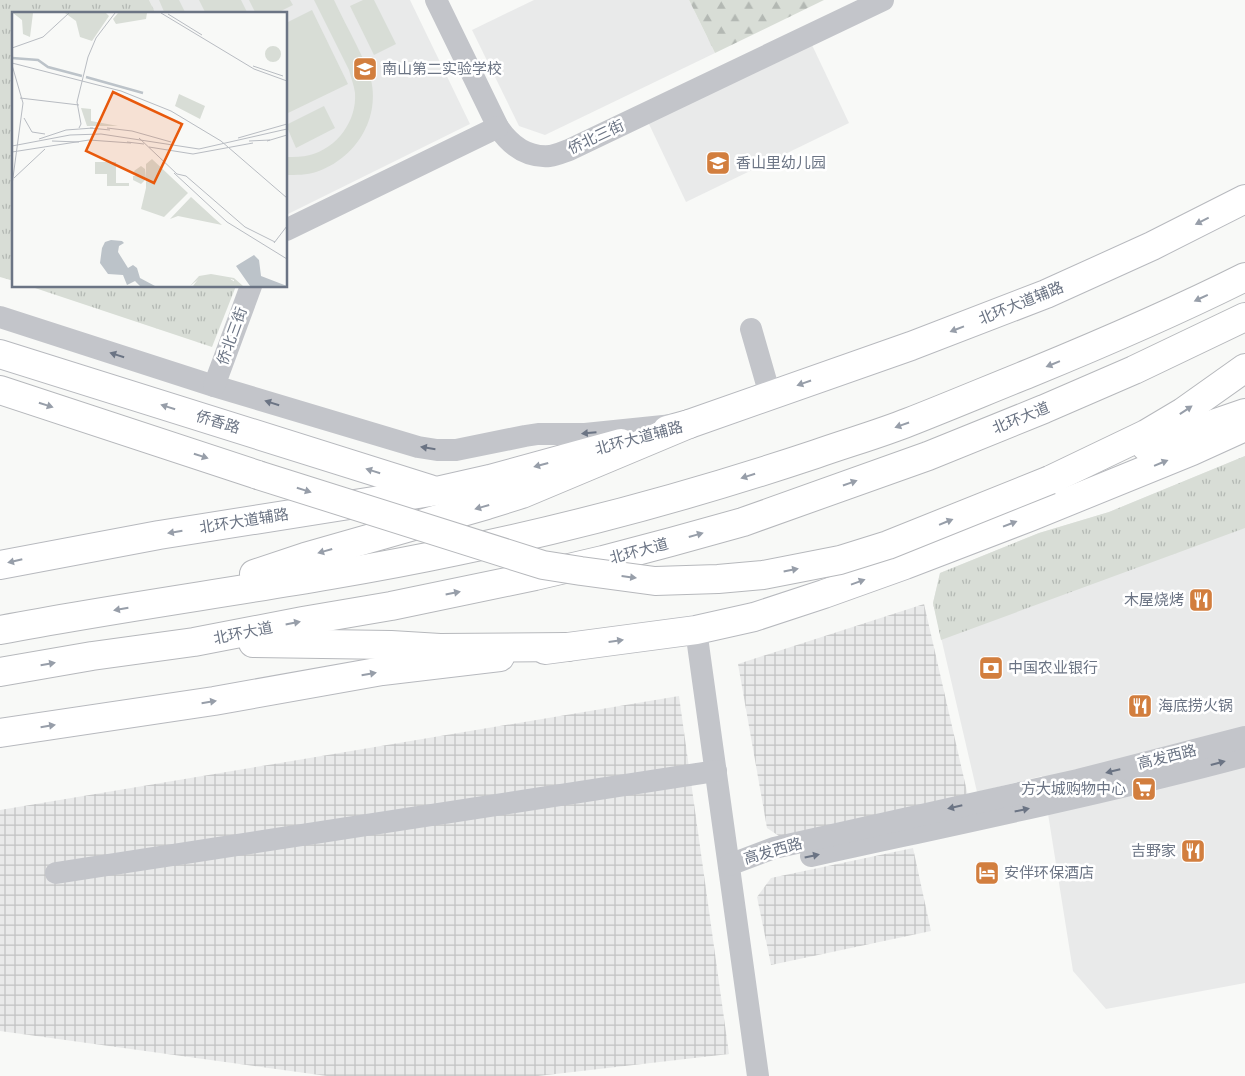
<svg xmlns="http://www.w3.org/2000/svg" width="1245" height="1076" viewBox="0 0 1245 1076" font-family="Helvetica,'Noto Sans SC',sans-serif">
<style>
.built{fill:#e9eaea}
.industrial{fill:url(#industrial-grid)}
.grass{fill:url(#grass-tufts)}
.forest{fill:url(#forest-firs)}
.pitch{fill:#d8ddd6}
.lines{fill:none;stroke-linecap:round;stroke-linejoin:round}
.major-casing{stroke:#b7b9be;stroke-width:30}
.highway-casing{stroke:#b6b8bc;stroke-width:30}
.minor{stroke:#c3c5ca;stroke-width:22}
.major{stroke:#fff;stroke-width:28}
.highway{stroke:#fff;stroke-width:28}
.highway-bridge-casing{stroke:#b6b8bc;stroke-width:30;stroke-linecap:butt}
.highway-bridge{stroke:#fff;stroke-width:28}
.oneway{fill:#979ea9}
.oneway2{fill:#6b7484}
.labels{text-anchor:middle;stroke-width:5;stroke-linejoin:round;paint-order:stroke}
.poi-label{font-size:15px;fill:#6b7484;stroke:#fff;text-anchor:start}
.street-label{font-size:15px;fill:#6b7484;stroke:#fff}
.inset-river{fill:none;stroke:#bcc3c9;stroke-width:2.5}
.inset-road{fill:none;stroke:#b8bcc2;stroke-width:1}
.view{fill:#e8590c;fill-opacity:0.15;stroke:#e8590c;stroke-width:2.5}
.inset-edge{fill:none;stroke:#6b7484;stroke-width:2.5}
</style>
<defs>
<pattern id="industrial-grid" width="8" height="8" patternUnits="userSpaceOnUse" patternTransform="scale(1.25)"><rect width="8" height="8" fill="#e9eaea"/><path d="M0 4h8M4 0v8" fill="none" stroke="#c1c2c3"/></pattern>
<pattern id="grass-tufts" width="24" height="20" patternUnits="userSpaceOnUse" patternTransform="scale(1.25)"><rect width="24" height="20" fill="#d8ddd6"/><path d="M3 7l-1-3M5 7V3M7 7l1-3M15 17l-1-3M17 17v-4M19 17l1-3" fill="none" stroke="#b3b8b3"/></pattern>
<pattern id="forest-firs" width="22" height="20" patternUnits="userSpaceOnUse" patternTransform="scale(1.25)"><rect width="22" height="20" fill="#d8ddd6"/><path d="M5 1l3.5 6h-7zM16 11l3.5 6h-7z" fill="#b3b8b3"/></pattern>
</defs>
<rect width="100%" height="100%" fill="#f8f9f7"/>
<g class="built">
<polygon points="149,0 410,0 470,124 286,215 286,14 156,14"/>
<polygon points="534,0 689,0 715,53 545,135 519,126 472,30"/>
<polygon points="812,45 849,123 686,202 648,122"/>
<polygon points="1245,456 1245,983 1106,1009 1073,971 1042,776 977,792 933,603 940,573 1039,533 1109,512"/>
</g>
<g class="industrial">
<polygon points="924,604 968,796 782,838 767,828 738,664"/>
<polygon points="679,696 729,1054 538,1076 327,1076 0,1031 0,810"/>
<polygon points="913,848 931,931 771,965 757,897 771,878"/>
</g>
<g class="grass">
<polygon points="0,0 149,0 156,14 14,14 14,281 0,277"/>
<polygon points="29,286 236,286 212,347"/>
<polygon points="1245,456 1245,528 941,640 933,603 940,573 1039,533 1109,512"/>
</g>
<polygon class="forest" points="689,0 824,0 715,53"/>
<g class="pitch">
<polygon points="159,0 179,0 186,14 165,14"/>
<polygon points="199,0 241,0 248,14 206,14"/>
<polygon points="249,0 290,0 293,5 275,14 256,14"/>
<path d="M314 0H334C341 15 349 30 356 44 361 55 367 65 370 76 382 117 356 159 316 172 307 175 296 175 286 175V157C294 157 302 157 310 155 337 148 357 121 355 93 354 85 351 78 349 70Z"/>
<polygon points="363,0 374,0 396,44 374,55 350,6"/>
<polygon points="312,10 348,84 286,114 286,23"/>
<polygon points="324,106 335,128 296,148 286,125"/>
</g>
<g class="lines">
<defs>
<g id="major">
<polyline points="0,354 430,489"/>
<polyline points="667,430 689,424 911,346 1046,294 1152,246 1245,199"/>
<polyline points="0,565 159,535 437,491 490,479 621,443"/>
<polyline points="545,650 696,630 754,617 824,594 905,565 1030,517 1192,451 1245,427"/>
<polyline points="0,733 214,701 382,671 500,657"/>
</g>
<g id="highway">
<polyline points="0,390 258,475"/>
<polyline points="1146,447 1245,413"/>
<polyline points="1050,480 1146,434 1183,412 1245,368"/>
<polyline points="254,574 305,557 487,505 522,494 689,424"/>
<path d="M0 630C152 601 306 583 457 551 579 526 699 493 816 454 847 443 879 434 909 422 950 406 990 389 1030 373 1103 343 1175 312 1245 277"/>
<polyline points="253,643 391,645 440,648 568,647"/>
<polyline points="0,672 92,656 194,642 303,621 391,606 535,576 603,560 671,542 743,522 928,456 1044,409 1134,370 1245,317"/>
</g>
</defs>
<use href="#major" class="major-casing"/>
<use href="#highway" class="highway-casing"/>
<g class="minor">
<path d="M436 0 498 127C510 145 526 158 550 156 556 155 563 152 569 150L883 0"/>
<polyline points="286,230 498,127"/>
<polyline points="0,317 214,386 418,447 437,450 456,450 525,436 538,434 585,434 673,425"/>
<polyline points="751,329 770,395"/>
<polyline points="214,386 251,286"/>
<polyline points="696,630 758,1076"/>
<path d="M811 856C956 824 1102 794 1245 756"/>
<polyline points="729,865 774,848 1078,780 1245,737"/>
<polyline points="56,873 716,771"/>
</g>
<use href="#major" class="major"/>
<use href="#highway" class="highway"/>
<defs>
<polyline id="highway-bridge" points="258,475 543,565 581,571 655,581 718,579 763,575 840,560 888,545 1050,480"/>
</defs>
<use href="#highway-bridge" class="highway-bridge-casing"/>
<use href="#highway-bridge" class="highway-bridge"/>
</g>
<defs><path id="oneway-solid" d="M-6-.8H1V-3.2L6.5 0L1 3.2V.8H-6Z" transform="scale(1.25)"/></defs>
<g class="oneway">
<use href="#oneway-solid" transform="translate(1202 221) rotate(153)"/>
<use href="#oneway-solid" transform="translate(1201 298) rotate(155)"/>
<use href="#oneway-solid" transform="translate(957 329) rotate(159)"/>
<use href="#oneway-solid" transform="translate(1053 364) rotate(158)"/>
<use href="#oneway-solid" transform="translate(804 383) rotate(161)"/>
<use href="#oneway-solid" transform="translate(46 405) rotate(18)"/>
<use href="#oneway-solid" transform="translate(168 407) rotate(-163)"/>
<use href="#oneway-solid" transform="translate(1186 410) rotate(-34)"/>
<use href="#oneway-solid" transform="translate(902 425) rotate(161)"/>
<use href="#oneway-solid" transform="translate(201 456) rotate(18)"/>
<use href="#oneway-solid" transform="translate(1161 463) rotate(-22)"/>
<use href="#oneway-solid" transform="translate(541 465) rotate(165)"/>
<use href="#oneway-solid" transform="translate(373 471) rotate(-163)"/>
<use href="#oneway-solid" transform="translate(748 476) rotate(162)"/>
<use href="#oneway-solid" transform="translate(850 483) rotate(-19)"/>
<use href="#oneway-solid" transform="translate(304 490) rotate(17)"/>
<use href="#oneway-solid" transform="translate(482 507) rotate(164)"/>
<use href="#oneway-solid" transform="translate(946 522) rotate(-22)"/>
<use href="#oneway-solid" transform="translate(1010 524) rotate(-21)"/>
<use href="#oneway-solid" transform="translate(175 532) rotate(171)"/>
<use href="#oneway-solid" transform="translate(696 535) rotate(-16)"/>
<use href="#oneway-solid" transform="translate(325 551) rotate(164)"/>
<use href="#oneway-solid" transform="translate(15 561) rotate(167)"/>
<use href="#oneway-solid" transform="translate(791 570) rotate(-11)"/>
<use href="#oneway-solid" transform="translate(629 577) rotate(7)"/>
<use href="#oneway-solid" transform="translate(858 582) rotate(-20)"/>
<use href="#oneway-solid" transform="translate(453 593) rotate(-11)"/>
<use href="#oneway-solid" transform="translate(121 609) rotate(170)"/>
<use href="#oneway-solid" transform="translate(293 623) rotate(-11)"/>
<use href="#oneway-solid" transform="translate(616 641) rotate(-8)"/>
<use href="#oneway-solid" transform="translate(48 664) rotate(-10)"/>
<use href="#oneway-solid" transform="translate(369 674) rotate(-10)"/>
<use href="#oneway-solid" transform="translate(209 702) rotate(-9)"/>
<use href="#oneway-solid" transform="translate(48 726) rotate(-9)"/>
</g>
<g class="oneway2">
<use href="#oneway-solid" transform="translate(117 355) rotate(-162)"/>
<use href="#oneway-solid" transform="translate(272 403) rotate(-163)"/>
<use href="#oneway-solid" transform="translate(589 433) rotate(175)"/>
<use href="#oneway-solid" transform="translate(428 448) rotate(-171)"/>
<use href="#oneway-solid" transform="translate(1218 763) rotate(-15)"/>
<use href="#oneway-solid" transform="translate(1113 771) rotate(166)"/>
<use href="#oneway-solid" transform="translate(955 807) rotate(167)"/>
<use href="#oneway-solid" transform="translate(1022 810) rotate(-12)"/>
<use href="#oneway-solid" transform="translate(812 856) rotate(-12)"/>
</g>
<defs>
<symbol id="school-square" viewBox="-11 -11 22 22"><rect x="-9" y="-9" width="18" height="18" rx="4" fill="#d27e3e" stroke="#fff"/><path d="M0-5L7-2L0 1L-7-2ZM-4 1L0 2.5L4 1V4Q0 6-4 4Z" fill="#fff"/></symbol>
<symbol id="restaurant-square" viewBox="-11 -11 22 22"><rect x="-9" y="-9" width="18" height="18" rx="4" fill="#d27e3e" stroke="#fff"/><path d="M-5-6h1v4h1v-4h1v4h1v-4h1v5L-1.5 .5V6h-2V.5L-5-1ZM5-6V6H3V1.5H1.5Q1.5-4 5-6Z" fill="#fff"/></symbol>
<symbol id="bank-square" viewBox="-11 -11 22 22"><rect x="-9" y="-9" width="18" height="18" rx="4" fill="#d27e3e" stroke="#fff"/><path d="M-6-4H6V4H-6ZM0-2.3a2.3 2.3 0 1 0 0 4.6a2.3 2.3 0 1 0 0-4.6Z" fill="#fff"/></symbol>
<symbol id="supermarket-square" viewBox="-11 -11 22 22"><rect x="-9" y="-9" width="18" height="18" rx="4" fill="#d27e3e" stroke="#fff"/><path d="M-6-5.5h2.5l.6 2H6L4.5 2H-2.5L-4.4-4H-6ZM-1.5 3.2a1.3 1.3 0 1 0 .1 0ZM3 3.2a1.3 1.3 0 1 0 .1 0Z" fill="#fff"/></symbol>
<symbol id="hotel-square" viewBox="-11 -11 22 22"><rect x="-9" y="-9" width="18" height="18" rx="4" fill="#d27e3e" stroke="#fff"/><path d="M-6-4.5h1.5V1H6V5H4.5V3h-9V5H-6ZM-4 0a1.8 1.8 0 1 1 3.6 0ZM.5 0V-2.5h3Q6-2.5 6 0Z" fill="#fff"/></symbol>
</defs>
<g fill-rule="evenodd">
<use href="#school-square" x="351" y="55" width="28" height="28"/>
<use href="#school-square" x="704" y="149" width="28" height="28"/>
<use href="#restaurant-square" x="1187" y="586" width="28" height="28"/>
<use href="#bank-square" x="977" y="654" width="28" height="28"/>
<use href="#restaurant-square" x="1126" y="692" width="28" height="28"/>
<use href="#supermarket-square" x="1130" y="775" width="28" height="28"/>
<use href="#restaurant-square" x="1179" y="837" width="28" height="28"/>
<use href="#hotel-square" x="973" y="859" width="28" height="28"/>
</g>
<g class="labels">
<g class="poi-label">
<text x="382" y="74">南山第二实验学校</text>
<text x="736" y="168">香山里幼儿园</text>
<text x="1184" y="605" text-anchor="end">木屋烧烤</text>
<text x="1008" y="673">中国农业银行</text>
<text x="1158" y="711">海底捞火锅</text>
<text x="1126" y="794" text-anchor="end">方大城购物中心</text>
<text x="1176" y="856" text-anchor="end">吉野家</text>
<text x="1004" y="878">安伴环保酒店</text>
</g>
<g class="street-label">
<text transform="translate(596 137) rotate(-25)" y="5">侨北三街</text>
<text transform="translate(1021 303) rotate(-22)" y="5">北环大道辅路</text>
<text transform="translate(232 336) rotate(-70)" y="5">侨北三街</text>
<text transform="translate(1021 418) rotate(-22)" y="5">北环大道</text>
<text transform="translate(218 422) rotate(17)" y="5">侨香路</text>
<text transform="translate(639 438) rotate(-15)" y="5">北环大道辅路</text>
<text transform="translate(244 521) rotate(-9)" y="5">北环大道辅路</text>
<text transform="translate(639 551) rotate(-15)" y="5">北环大道</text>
<text transform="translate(243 633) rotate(-11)" y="5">北环大道</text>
<text transform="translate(1167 757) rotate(-14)" y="5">高发西路</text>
<text transform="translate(773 851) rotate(-16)" y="5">高发西路</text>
</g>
</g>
<g transform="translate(12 12)">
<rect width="275" height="275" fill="#f8f9f7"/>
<path d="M253 42a8 8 0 1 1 16 0a8 8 0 1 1-16 0ZM167 82 193 94 188 107 163 94ZM69 96 79 97V109L106 114H75ZM140 147 176 181 152 205 129 197 134 176V152ZM198 265 218 267 230 274H181L187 266Z" fill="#d8ddd6"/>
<path d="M1 1H21L18 25 11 22 10 8ZM53 1H94L97 4 80 29 68 25 64 9ZM106 1H135L134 7 104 12 101 7ZM83 150H104V171H117V174H95V162H83ZM179 185 202 206 210 213 166 204 158 207ZM199 262 222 266 231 274H222V268L219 267 217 270 205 268 201 272 194 268 182 274 188 266 178 274 187 264Z" fill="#d8ddd6"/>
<path d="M129 154 133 157 134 167 129 172 121 168V164H124L122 159Z" fill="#d8ddd6"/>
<path d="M99 228 110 229 112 231 107 234 106 240 116 256 121 253 125 256 128 266 143 274H128L123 269 115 273 111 263 96 262 88 251 90 236 93 230ZM242 243 247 248 249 264 275 274H238L224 254Z" fill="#bcc3c9"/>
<path class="inset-river" d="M0 46 26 48 36 55 70 64M74 65 131 81"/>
<path class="inset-road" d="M149 1 242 57 275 69M156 2 190 23M0 36 31 25 57 1M0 51 109 79 159 99 209 129 275 186M0 53 11 91 0 173M241 54 271 64M8 86 67 93M12 106 20 120 33 122M67 116 69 112 65 90 76 45 84 26 103 1M78 116 98 118M95 116 120 119 159 130M127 126 165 162M226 126 275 112M27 127 54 118 81 116M40 129 67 130M237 129 258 128M255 129 275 123M115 130 132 132M0 134 58 123 89 122 187 137 275 117M137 135 181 142 241 131M0 140 77 128 119 131M162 161 215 210 275 247M165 162 174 164 233 215 263 230M2 166 33 137M262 231 275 214"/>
<path class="view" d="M101 80 170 112 142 171 74 139Z"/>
<rect width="275" height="275" class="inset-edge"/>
</g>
</svg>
